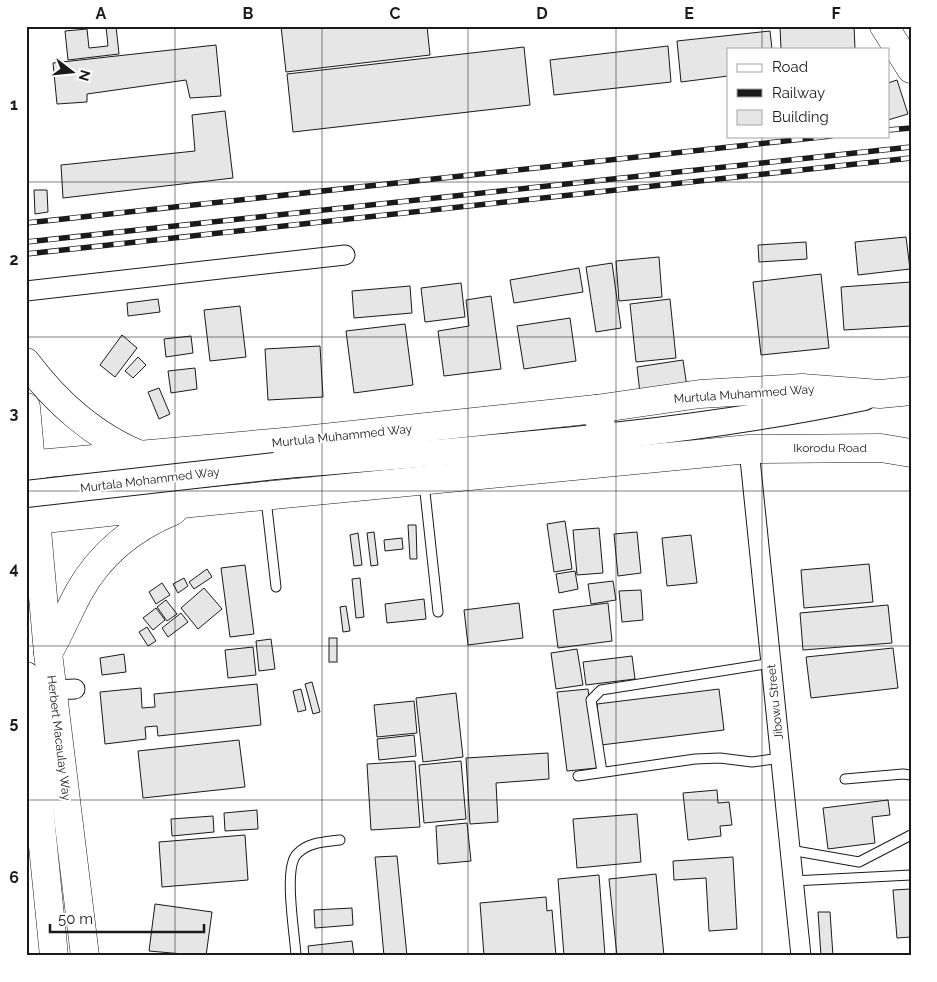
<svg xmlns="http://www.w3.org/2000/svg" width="937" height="982" viewBox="0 0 937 982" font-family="Raleway,sans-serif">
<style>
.building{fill:#e6e6e6;stroke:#1a1a1a}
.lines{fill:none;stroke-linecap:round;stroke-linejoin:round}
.service-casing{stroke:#1a1a1a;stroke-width:11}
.minor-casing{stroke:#1a1a1a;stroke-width:21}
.secondary-casing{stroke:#1a1a1a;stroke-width:28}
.primary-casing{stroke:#1a1a1a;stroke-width:29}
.trunk-casing{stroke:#1a1a1a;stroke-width:29}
.motorway-casing{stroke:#1a1a1a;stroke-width:29}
.service{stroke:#fff;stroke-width:9}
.minor{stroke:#fff;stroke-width:19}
.secondary{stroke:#fff;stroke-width:26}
.primary{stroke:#fff;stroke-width:28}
.trunk{stroke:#fff;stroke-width:28}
.motorway{stroke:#fff;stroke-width:28}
.rail-casing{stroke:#1a1a1a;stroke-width:5.5}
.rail{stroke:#fff;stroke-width:4;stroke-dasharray:11;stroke-linecap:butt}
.secondary-bridge-casing{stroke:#1a1a1a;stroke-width:28;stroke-linecap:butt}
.secondary-bridge{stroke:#fff;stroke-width:26}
.grid{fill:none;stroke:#1a1a1a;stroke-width:1;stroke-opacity:0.55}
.labels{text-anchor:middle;stroke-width:4;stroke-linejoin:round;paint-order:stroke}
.street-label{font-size:12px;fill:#1a1a1a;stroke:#fff}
.neatline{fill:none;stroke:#1a1a1a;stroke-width:2}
.grid-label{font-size:16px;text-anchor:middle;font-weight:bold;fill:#1a1a1a}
</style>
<rect width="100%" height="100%" fill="#fff"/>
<g class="building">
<polygon points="106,26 116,26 119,54 68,60 65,31 87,29 89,48 108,46"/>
<polygon points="281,26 427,26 430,55 286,72"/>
<polygon points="854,26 855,49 781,49 780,27"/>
<polygon points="770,31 772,49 728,49 728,76 681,82 677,41"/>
<polygon points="216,45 221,96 190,98 186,80 87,94 87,102 57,104 53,63"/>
<polygon points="668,46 671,82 554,95 550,60"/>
<polygon points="524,47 530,105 293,132 287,74"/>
<polygon points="897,80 908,114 888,120 888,83"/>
<polygon points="225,111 233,178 63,198 61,165 195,151 192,115"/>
<polygon points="34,190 47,190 48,212 35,214"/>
<polygon points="906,237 910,269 858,275 855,242"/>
<polygon points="806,242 807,259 759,262 758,245"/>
<polygon points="659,257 662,297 619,301 616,261"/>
<polygon points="612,263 621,328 596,332 586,267"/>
<polygon points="579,268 583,292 514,303 510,280"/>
<polygon points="821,274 829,348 761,355 753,282"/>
<polygon points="911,282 911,326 844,330 841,287"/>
<polygon points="461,283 465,317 425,322 421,288"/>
<polygon points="410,286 412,313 354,318 352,291"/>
<polygon points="491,296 501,369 444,376 438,331 469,326 466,300"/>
<polygon points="158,299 160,312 128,316 127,303"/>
<polygon points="670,299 676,358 636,362 630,304"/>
<polygon points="240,306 246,357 210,361 204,310"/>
<polygon points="570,318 576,361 524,369 517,326"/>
<polygon points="405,324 413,385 354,393 346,331"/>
<polygon points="122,335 137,348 115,377 100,365"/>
<polygon points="191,336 193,353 166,357 164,339"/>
<polygon points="320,346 323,397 268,400 265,349"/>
<polygon points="138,357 146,365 133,378 125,371"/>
<polygon points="683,360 687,387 640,393 637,367"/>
<polygon points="195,368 197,389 171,393 168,371"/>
<polygon points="159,388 170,414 159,419 148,392"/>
<polygon points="565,521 572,569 554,572 547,524"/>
<polygon points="408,525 416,525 417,559 410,559"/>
<polygon points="599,528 603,573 577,575 573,530"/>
<polygon points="374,532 378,565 371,566 367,533"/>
<polygon points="637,532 641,573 618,576 614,534"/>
<polygon points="358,533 362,565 354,566 350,535"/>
<polygon points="691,535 697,583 667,586 662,538"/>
<polygon points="402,538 403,549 385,551 384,540"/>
<polygon points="869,564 873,602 804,608 801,570"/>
<polygon points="245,565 254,634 230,637 221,568"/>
<polygon points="207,569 212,577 194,589 189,582"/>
<polygon points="575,571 578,589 559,593 556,574"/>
<polygon points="184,578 188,586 178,593 173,584"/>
<polygon points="360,578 364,617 356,618 352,579"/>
<polygon points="613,581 616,600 591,604 588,584"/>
<polygon points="162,583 170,595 156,604 149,592"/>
<polygon points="204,588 222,609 198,629 181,608"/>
<polygon points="641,590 643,620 622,622 619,591"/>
<polygon points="424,599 426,619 387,623 385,604"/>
<polygon points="166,600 177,614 167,621 157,607"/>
<polygon points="519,603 523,638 468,645 464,610"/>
<polygon points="608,603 612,641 558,648 553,610"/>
<polygon points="888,605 892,643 803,650 800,613"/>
<polygon points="346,606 350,631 343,632 340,607"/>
<polygon points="156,608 165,620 153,630 143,618"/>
<polygon points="181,613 188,622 168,637 162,628"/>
<polygon points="147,627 156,641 148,646 139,632"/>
<rect x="329" y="638" width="8" height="24"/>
<polygon points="271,639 275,669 259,671 256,641"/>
<polygon points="253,647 256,675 228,678 225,650"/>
<polygon points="893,648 898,688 811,698 806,657"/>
<polygon points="577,649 583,685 556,689 551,653"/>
<polygon points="124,654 126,672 102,675 100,658"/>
<polygon points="632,656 635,679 586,685 583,662"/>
<polygon points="312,682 320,712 313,714 305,684"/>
<polygon points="257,684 261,725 158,736 157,726 145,727 146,739 105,744 100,692 141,688 142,708 155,707 154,694"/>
<polygon points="301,689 306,710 298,712 293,691"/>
<polygon points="588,689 597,768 567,771 557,692"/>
<polygon points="719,689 724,730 601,745 597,704"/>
<polygon points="456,693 463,757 423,762 416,698"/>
<polygon points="414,701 417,733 377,737 374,705"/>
<polygon points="414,735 416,756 379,760 377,739"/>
<polygon points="239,740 245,787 143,798 138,751"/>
<polygon points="548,753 549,779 496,783 498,822 470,824 466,758"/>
<polygon points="415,761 420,827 371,830 367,764"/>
<polygon points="461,761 466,819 424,823 419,765"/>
<polygon points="717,790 718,803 729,802 732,825 720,826 721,836 688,840 683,793"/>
<polygon points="888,800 890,815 872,817 875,843 828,849 823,808"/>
<polygon points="257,810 258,829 225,831 224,813"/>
<polygon points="637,814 641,862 577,868 573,819"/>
<polygon points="213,816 214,832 172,836 171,819"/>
<polygon points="467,823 471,861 438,864 436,826"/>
<polygon points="245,835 248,880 162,887 159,842"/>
<polygon points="397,856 407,956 384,956 375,857"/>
<polygon points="733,857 737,929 709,931 706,878 674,880 673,861"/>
<polygon points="656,874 664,956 617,956 609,879"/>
<polygon points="599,875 605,956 564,956 558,879"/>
<polygon points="911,889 911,937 897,938 893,890"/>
<polygon points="546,897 547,911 552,910 556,956 484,956 480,903"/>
<polygon points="155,904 212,912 206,956 149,951"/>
<polygon points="352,908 353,925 315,928 314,910"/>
<polygon points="818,912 830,912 833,956 821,956"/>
<polygon points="352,941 354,956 309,956 308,946"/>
</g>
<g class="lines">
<defs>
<g id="service">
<polyline points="424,483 438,612"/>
<polyline points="266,499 276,587"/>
<polyline points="602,772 591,700 601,690 772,663"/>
<polyline points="578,776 695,759 720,758 752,762 781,758"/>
<polyline points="845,779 903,774 911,775"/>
<polyline points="790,850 859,862 911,835"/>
<polyline points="793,881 911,875"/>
<path d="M296 956C295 934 283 868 297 854 308 842 325 842 340 840"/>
</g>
<g id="minor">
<polyline points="26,291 345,255"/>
<polyline points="749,449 801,956"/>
<polyline points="53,690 75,689"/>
</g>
<path id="secondary" d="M275 466C472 449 670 438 864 397"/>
<g id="primary">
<polyline points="596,409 605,438"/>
<polyline points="26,465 295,441 596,409 700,394 802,388 880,394 911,391"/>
<polyline points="26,521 191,503 749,449 881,448 911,453"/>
<path d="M48 653C60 633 68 612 79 592 100 554 134 527 173 511"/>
</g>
<g id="trunk">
<path d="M26 362C55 401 94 436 140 455"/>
<polyline points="26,407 48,653 85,956"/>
<polyline points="26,676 54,956"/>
</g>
<polyline id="motorway" points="884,26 911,69"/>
</defs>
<use href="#service" class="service-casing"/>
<use href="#minor" class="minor-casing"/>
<use href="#secondary" class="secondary-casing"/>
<use href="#primary" class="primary-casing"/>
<use href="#trunk" class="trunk-casing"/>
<use href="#motorway" class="motorway-casing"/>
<use href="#service" class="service"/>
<use href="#minor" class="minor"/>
<use href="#secondary" class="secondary"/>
<use href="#primary" class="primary"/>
<use href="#trunk" class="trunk"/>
<use href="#motorway" class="motorway"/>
<defs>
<g id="rail">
<polyline points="888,130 911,128"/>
<polyline points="26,223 831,136"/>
<polyline points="26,242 911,147"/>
<polyline points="26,254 911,158"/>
</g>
</defs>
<use href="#rail" class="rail-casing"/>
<use href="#rail" class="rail"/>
<defs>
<polyline id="secondary-bridge" points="26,494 275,466"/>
</defs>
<use href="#secondary-bridge" class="secondary-bridge-casing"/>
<use href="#secondary-bridge" class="secondary-bridge"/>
</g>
<path class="grid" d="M175 26V956M322 26V956M468 26V956M616 26V956M762 26V49M762 136V956M26 182H911M26 337H911M26 491H911M26 646H911M26 800H911"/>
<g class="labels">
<g class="street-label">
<text transform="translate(744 394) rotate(-4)" y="4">Murtula Muhammed Way</text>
<text transform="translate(342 436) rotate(-6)" y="4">Murtula Muhammed Way</text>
<text x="830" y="452">Ikorodu Road</text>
<text transform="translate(150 480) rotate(-7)" y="4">Murtala Mohammed Way</text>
<text transform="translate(775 702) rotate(-96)" y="4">Jibowu Street</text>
<text transform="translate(59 738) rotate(83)" y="4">Herbert Macaulay Way</text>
</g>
</g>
<rect width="937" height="982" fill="none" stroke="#ffffff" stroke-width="55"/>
<rect x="727" y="48" width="162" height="90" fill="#ffffff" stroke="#a3a3a3"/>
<rect x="737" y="64" width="25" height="8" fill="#ffffff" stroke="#a3a3a3"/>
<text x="772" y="72" font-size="15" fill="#1a1a1a">Road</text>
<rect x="737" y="89" width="25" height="8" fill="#1a1a1a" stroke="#a3a3a3"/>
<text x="772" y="98" font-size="15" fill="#1a1a1a">Railway</text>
<rect x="737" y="110" width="25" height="15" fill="#e6e6e6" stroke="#a3a3a3"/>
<text x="772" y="122" font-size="15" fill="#1a1a1a">Building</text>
<g transform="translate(72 72) rotate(106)" stroke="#ffffff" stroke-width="4" paint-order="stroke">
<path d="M0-4L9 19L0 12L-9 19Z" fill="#1a1a1a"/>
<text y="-8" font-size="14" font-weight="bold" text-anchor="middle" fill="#1a1a1a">N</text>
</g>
<path d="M50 924v8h154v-8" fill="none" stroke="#1a1a1a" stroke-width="2.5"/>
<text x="58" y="924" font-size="15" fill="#1a1a1a" stroke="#ffffff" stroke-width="4" paint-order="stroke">50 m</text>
<rect x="28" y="28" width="882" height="926" class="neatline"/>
<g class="grid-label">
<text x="101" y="19">A</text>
<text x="248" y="19">B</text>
<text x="395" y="19">C</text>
<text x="542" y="19">D</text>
<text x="689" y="19">E</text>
<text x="836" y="19">F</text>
<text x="14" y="110">1</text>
<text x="14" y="265">2</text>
<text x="14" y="419">3</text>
<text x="14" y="574">4</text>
<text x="14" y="728">5</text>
<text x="14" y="883">6</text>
</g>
</svg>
